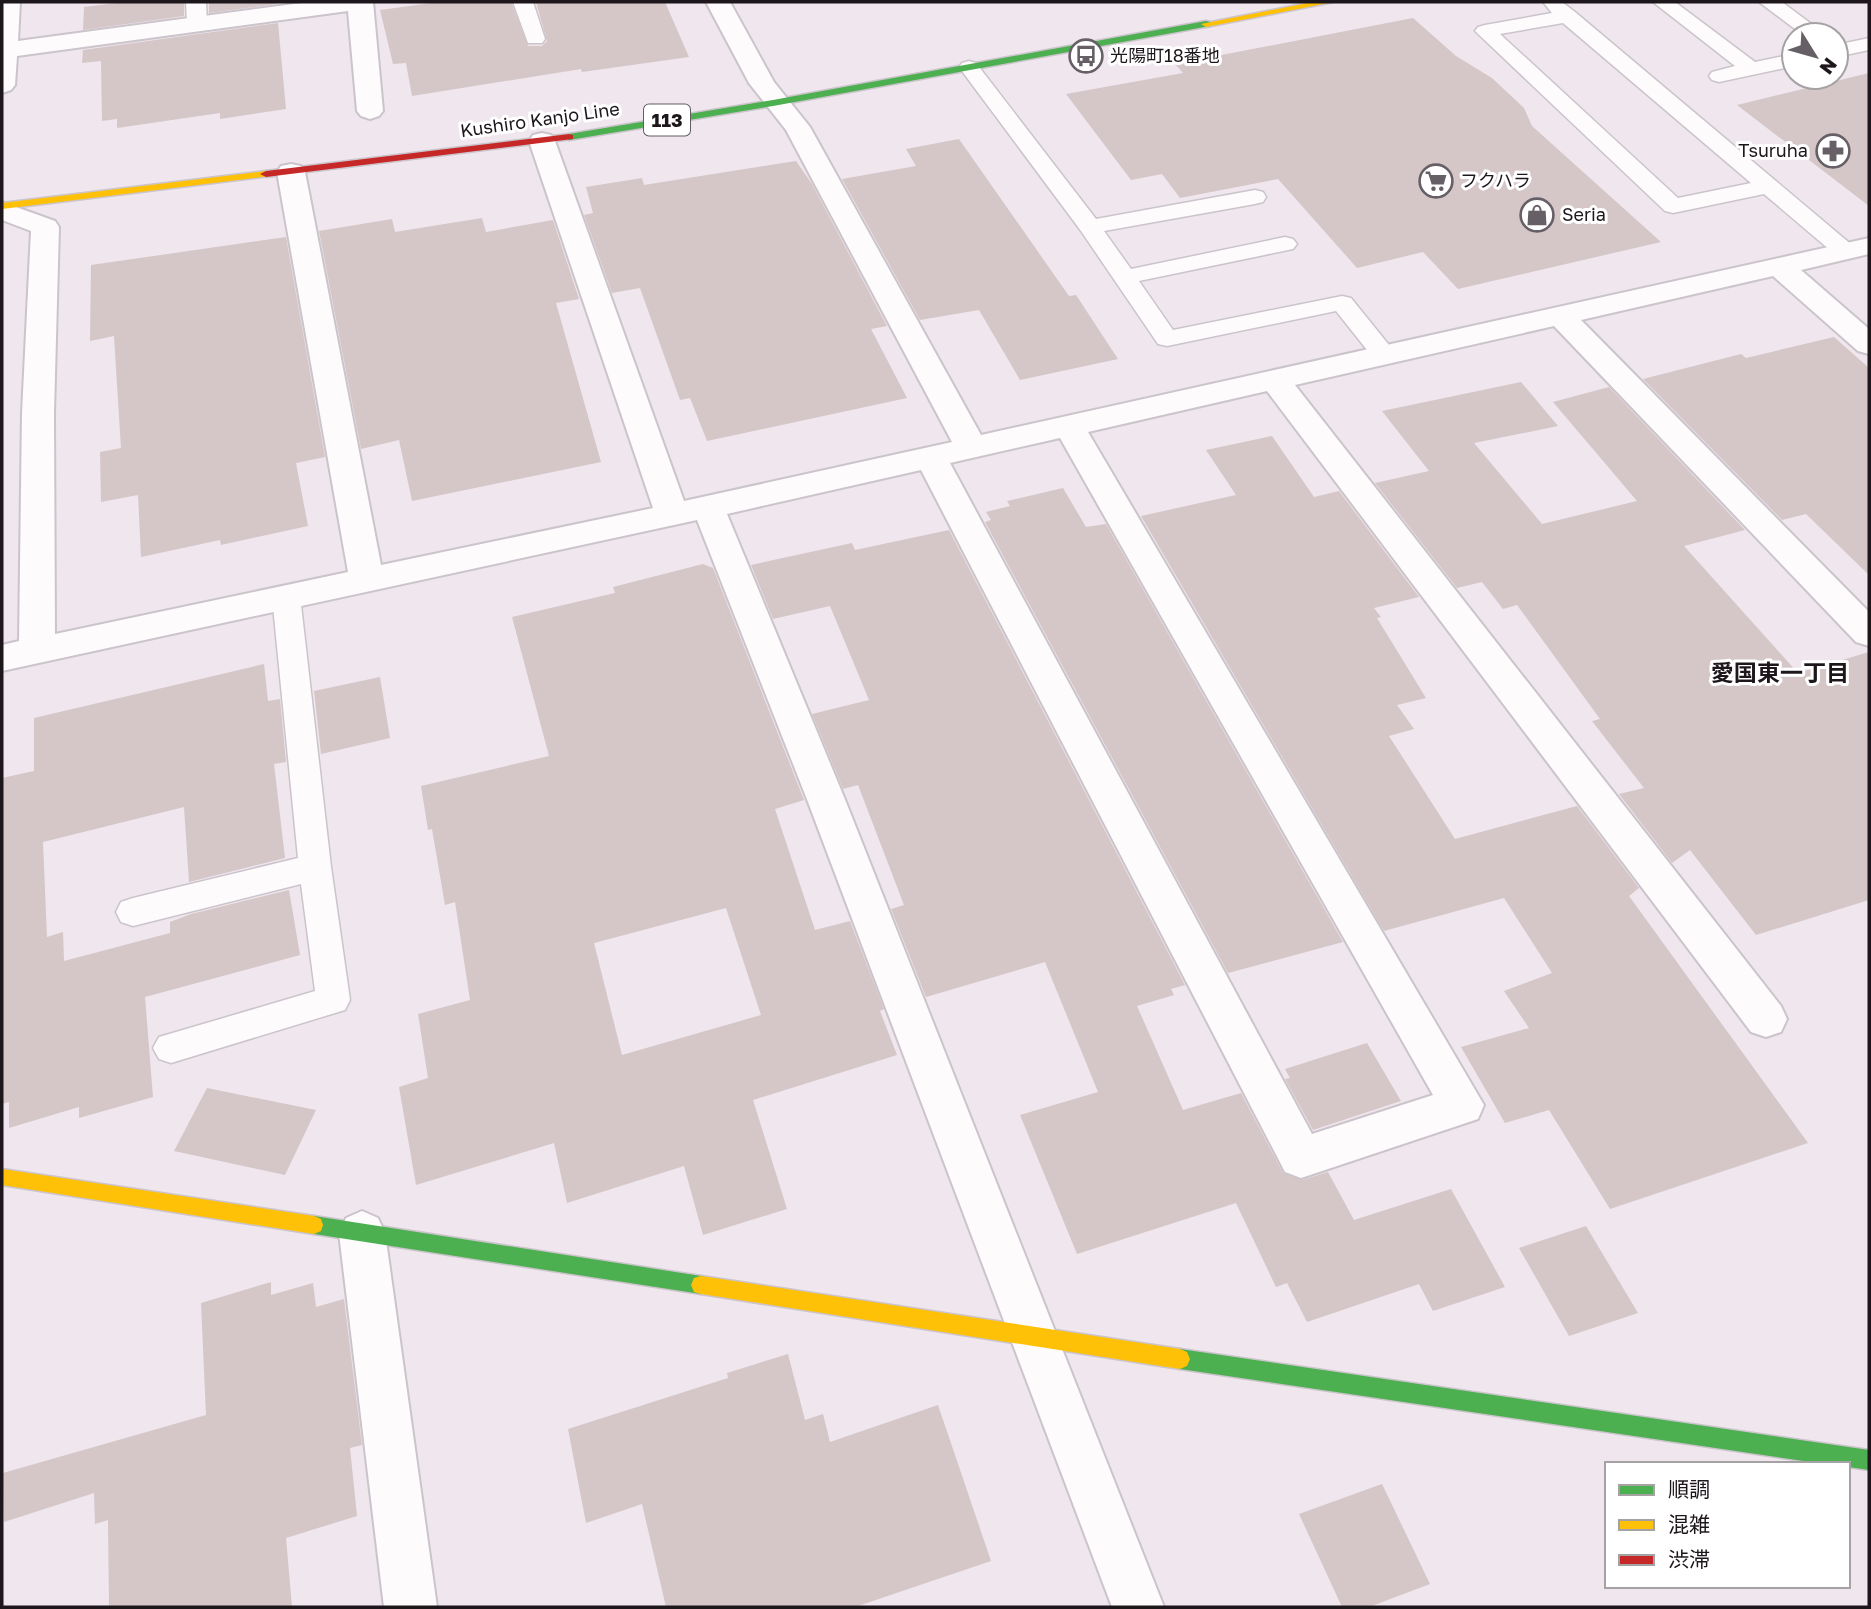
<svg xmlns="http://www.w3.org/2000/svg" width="1871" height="1609" viewBox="0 0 1871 1609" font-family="'Golos Text','Noto Sans JP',sans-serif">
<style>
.building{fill:#d5c6c8;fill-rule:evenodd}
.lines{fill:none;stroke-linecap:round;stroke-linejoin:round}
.lane-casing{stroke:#cbc4cb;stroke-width:3}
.street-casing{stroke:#cbc4cb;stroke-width:4}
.fast-casing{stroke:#cbc4cb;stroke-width:3}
.slow-casing{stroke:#cbc4cb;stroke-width:3}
.jam-casing{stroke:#cbc4cb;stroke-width:3}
.lane{fill:#fdfbfc;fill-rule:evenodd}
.street{fill:#fdfbfc;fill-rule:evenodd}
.fast{fill:#4caf50;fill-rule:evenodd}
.slow{fill:#ffc107;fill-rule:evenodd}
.jam{fill:#c62828;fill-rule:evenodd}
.labels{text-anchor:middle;stroke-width:6;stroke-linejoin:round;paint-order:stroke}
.far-poi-label{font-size:18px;fill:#1d171c;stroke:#fff;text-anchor:start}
.far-street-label{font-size:18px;fill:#1d171c;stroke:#fff}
.shield{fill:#fff;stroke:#615d60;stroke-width:2}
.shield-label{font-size:19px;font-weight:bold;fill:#1d171c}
.neighbourhood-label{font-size:23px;font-weight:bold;fill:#1d171c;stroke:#fff}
</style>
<rect width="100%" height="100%" fill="#efe6ee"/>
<g class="building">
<polygon points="124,2 184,2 184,16 83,30 84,7"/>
<polygon points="209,2 276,2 276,4 209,13"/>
<polygon points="439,2 511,2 528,46 542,46 547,41 536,2 665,2 689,57 582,72 581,69 412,96 406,63 393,64 380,10"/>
<polygon points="1413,18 1456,56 1492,78 1524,108 1532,126 1661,242 1458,289 1423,252 1357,268 1278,179 1180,198 1162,174 1131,180 1066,94 1183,73 1175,64"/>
<polygon points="278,23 286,109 220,119 220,113 117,128 117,119 102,121 101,61 82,63 83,50"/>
<polygon points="1869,73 1869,206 1737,105"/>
<polygon points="959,139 1069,296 1076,295 1118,359 1020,380 979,310 920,320 842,179 916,166 906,149"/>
<polygon points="796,161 812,184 887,326 871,329 907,398 707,441 690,398 680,400 640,288 612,293 584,215 593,213 586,187 642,178 644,185"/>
<polygon points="482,218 486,232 553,220 579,299 556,303 601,462 412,501 399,440 361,449 319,231 392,219 395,232"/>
<polygon points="286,237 325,457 296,463 308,526 221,545 220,540 141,557 138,495 101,502 100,452 121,448 114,336 90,341 91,265"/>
<polygon points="1834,337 1869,368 1869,575 1806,514 1782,520 1643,379 1741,354 1746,358"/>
<polygon points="1521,382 1558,426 1474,443 1542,524 1637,501 1553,402 1609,387 1745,530 1684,546 1798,673 1869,652 1869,900 1756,935 1690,850 1672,863 1619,794 1644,788 1592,721 1600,719 1517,605 1503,609 1482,582 1457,588 1375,483 1429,471 1382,411"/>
<polygon points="1272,436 1314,497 1339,491 1419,597 1374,608 1381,617 1377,618 1426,698 1397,705 1414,729 1389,736 1455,839 1577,806 1639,888 1629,896 1808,1143 1610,1209 1549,1110 1505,1123 1461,1047 1529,1028 1504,991 1552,973 1504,898 1384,931 1141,516 1236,495 1206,450"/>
<polygon points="1063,488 1086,527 1106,524 1343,942 1228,973 985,522 991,520 986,512 1010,506 1007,501"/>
<polygon points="949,530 1185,985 1171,989 1174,995 1137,1006 1183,1110 1241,1093 1283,1173 1302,1180 1328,1172 1354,1220 1451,1189 1505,1287 1433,1311 1419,1284 1307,1322 1287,1283 1276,1287 1236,1203 1077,1254 1020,1115 1098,1092 1045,962 926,997 891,909 904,905 858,785 843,789 812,714 869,700 830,606 773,619 751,565 852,543 855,550"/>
<path d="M703 564 713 568 804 800 775 809 815 930 850 921 884 1009 880 1011 897 1055 753 1100 787 1209 703 1235 684 1166 567 1203 554 1143 416 1185 399 1087 428 1078 418 1014 470 1000 455 902 445 905 432 829 428 830 421 786 549 756 512 617 615 593 613 587ZM726 908 761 1015 622 1055 594 943Z"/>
<polygon points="264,664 268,701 280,699 286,762 274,764 285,858 189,882 184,807 43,842 47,937 63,932 64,961 170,933 170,922 191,914 289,890 300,955 145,997 153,1097 79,1118 79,1107 9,1128 9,1102 2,1104 2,778 34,771 34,718"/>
<polygon points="380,677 390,738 321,754 314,691"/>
<polygon points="1367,1043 1401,1101 1313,1130 1285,1079 1290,1078 1285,1069"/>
<polygon points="207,1088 316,1110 285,1175 174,1151"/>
<polygon points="1586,1226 1638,1313 1569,1336 1519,1248"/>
<polygon points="271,1282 271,1295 313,1283 316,1307 344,1299 362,1445 350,1448 357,1516 286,1538 292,1607 109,1607 108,1520 95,1524 94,1493 4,1522 3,1473 206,1415 201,1303"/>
<polygon points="788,1354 805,1420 823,1414 830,1442 938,1405 991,1561 855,1607 666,1607 642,1504 586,1523 568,1429 728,1378 727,1373"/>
<polygon points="1382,1484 1430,1584 1369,1607 1342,1607 1299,1514"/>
</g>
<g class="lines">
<defs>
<g id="lane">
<polygon points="186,2 206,2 207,24 204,28 190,28 187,24"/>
<polygon points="513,2 533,2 545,39 542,43 528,43"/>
<path d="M1543 2H1562L1575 12 1853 246 1857 251 1853 256H1837L1764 194 1673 213 1665 211 1475 31 1478 27 1485 25 1552 13ZM1563 23 1751 183 1678 198 1500 34Z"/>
<polygon points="1653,2 1675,2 1755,62 1794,54 1794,66 1719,82 1712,80 1709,76 1712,72 1735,66"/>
<polygon points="1759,2 1782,2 1826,35 1803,35"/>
<polygon points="1869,38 1869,50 1836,57 1836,45"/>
<polygon points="969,61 976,63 1096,219 1255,190 1263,192 1266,197 1263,202 1255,204 1104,231 1131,269 1285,237 1293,239 1297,244 1293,249 1139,281 1173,330 1342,296 1351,298 1393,350 1396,355 1393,360 1384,363 1375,360 1336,311 1167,346 1158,344 1081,231 959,67 962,63"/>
<polygon points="286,586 296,589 300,596 331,867 350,1000 345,1010 171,1063 159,1059 153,1048 159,1037 315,991 301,884 133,926 121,922 116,912 121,902 133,898 298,858 272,596 276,589"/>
</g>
<g id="street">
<polygon points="2,2 20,2 18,41 309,2 373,2 383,111 379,116 370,119 361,116 357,111 348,11 17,56 15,85 11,90 2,93"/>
<path d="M706 2H730L774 82 810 127 981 435 1869 238V254L1801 270 1869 329V354L1858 351 1773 276 1581 320 1869 612V646L1856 642 1554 326 1295 385 1781 1006 1787 1019 1781 1032 1766 1037 1751 1032 1267 391 1088 432 1484 1105 1478 1119 1301 1178 1285 1172 921 470 727 514 846 802 1164 1607H1112L808 802 697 520 2 671V645L19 641 22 413 31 231 2 220V202L55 221 59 227 54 413 55 634 348 572 277 172 281 166 291 164 301 166 305 172 381 565 653 508 529 141 533 135 542 133 551 135 555 141 684 501 952 442 786 130 749 83ZM1060 438 1433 1095 1312 1134 950 463Z"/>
<polygon points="362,1211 378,1218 385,1233 437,1607 384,1607 339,1233 346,1218"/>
</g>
<g id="fast">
<polygon points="1206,21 1210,22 1210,26 773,106 569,140 564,137 569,134 773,100"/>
<polygon points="314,1216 701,1276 708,1278 711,1285 708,1292 701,1294 314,1234 307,1231 305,1225 307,1219"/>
<polygon points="1180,1349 1869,1450 1869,1470 1848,1467 1848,1464 1824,1464 1180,1369 1173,1366 1170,1359 1173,1352"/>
</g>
<g id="slow">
<polygon points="1313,2 1333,2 1206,27 1201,24"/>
<polygon points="266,171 270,172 270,176 2,209 2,203"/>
<polygon points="2,1169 314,1216 321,1219 323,1225 321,1231 314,1234 2,1185"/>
<polygon points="701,1276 1180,1349 1187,1352 1190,1359 1187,1366 1180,1369 701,1294 694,1292 691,1285 694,1278"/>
</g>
<polygon id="jam" points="569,134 573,135 573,139 266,177 260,174 266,171"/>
</defs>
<use href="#lane" class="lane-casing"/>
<use href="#street" class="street-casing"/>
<use href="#fast" class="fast-casing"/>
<use href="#slow" class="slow-casing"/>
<use href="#jam" class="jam-casing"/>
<use href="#lane" class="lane"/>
<use href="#street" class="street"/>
<use href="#fast" class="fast"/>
<use href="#slow" class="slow"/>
<use href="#jam" class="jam"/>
</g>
<defs>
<symbol id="bus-ring" viewBox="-11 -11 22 22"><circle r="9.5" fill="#fff" stroke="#665f66" stroke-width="1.5"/><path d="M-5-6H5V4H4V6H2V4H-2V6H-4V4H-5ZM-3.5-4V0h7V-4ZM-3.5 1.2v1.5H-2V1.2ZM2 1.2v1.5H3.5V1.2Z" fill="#665f66"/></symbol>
<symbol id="pharmacy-ring" viewBox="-11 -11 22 22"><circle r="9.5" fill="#fff" stroke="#665f66" stroke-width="1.5"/><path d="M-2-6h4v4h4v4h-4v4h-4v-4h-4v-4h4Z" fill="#665f66"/></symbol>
<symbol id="supermarket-ring" viewBox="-11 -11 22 22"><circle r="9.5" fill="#fff" stroke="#665f66" stroke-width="1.5"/><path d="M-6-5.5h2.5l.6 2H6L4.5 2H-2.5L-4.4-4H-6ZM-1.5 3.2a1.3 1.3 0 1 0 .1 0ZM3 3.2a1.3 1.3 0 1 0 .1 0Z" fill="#665f66"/></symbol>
<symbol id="shop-ring" viewBox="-11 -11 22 22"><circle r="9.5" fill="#fff" stroke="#665f66" stroke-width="1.5"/><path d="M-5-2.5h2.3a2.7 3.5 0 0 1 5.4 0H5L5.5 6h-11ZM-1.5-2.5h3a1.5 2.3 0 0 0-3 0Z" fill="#665f66"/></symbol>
</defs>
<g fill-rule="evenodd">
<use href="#bus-ring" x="1067" y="37" width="38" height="38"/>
<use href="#pharmacy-ring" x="1814" y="132" width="38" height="38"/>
<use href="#supermarket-ring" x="1417" y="162" width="38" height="38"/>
<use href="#shop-ring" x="1518" y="196" width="38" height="38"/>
</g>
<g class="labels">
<g class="far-poi-label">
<text x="1110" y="62">光陽町18番地</text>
<text x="1808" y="157" text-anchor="end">Tsuruha</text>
<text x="1460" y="187">フクハラ</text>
<text x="1562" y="221">Seria</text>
</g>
<g class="far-street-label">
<text transform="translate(540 120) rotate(-8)" y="6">Kushiro Kanjo Line</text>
</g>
<rect class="shield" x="644" y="104.5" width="46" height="31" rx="5"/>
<g class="shield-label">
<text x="667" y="127">113</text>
</g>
<g class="neighbourhood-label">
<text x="1780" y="681">愛国東一丁目</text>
</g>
</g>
<rect width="1871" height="1609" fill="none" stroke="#1d171c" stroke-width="7"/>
<rect x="1605" y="1462" width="245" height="126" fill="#ffffff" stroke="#a5a2a4" stroke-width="2"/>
<rect x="1619" y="1485" width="35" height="10" fill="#4caf50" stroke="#a5a2a4" stroke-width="2"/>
<text x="1668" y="1497" font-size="21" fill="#1d171c">順調</text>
<rect x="1619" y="1520" width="35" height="10" fill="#ffc107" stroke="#a5a2a4" stroke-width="2"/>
<text x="1668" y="1532" font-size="21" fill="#1d171c">混雑</text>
<rect x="1619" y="1555" width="35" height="10" fill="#c62828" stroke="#a5a2a4" stroke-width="2"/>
<text x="1668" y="1567" font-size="21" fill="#1d171c">渋滞</text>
<g transform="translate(1815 56) rotate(127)"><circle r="33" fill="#ffffff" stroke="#a5a2a4" stroke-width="2"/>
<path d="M0-5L12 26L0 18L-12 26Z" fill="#665f66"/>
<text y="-10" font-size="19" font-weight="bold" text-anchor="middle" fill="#1d171c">N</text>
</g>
</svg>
